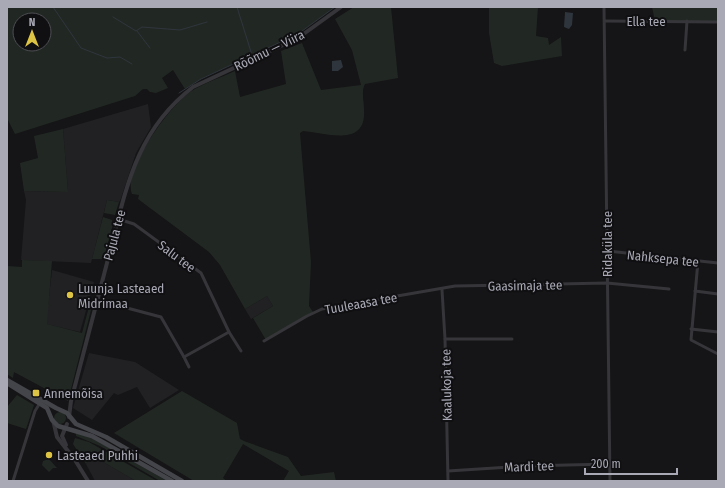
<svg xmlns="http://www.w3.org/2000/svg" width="725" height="488" viewBox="0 0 725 488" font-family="'Fira Sans Condensed',sans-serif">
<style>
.built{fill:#212123}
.green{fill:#212823;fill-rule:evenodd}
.water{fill:#2f353d}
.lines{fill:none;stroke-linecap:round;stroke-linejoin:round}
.stream{stroke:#2f353d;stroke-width:1}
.minor{stroke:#36363a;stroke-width:3}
.tertiary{stroke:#36363a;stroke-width:4}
.secondary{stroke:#44454a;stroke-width:4.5}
.poi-dot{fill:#dec444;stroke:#100f11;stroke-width:1.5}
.labels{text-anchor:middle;stroke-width:4;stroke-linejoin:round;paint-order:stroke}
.street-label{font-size:13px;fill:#a8a9b5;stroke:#100f11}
.poi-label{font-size:13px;fill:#a8a9b5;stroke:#100f11;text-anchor:start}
</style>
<rect width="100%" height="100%" fill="#151416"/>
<g class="built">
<polygon points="148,104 151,127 136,153 120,201 119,202 107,200 91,263 21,260 26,200 24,191 68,192 63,129"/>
<polygon points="52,270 94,282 80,332 46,324"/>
<polygon points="267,296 273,306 251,319 245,309"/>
<polygon points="89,353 135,362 179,390 150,408 137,387 118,395 114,393 92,420 73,408"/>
<polygon points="93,456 136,481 95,481 86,464"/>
</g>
<g class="green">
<path d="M7 7H335L298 34 201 79 185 89 173 70 162 78 168 88 156 93 150 92 147 89H143L135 96 15 134 7 118ZM20 20H44V44H20Z"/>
<path d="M354 7H391L398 78 365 84C361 92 364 100 364 109 367 148 326 133 303 131L300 133 311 262 309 306 313 312 266 340 253 318 273 306 267 296 245 309 220 265 209 252 138 199 139 195 132 194C122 170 171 105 190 92 204 83 220 78 235 71L240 97 286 84 281 51 302 43 321 90 361 85 352 50 335 19Z"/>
<polygon points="489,7 538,7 536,36 548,38 549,45 561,37 562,56 502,66 494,63 489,33"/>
<polygon points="652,7 718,7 718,22 655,21"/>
<polygon points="63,129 68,192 24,191 20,163 38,158 34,136"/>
<polygon points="107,200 119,202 115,215 104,213"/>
<polygon points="103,217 112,220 113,224 104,259 92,259"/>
<polygon points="22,260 52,261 47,324 82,333 89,307 92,306 68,401 14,372 13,378 7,374 7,266 22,267"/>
<polygon points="182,391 237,423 240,439 244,441 288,457 301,476 334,472 336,481 283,481 289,471 243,444 223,478 227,481 194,481 114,433"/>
<polygon points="17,395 34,405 26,429 7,423 7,407"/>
<circle cx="60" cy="418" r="6"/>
<polygon points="76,433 90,437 167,481 160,481 100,446 76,436"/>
<polygon points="75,438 89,442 157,481 136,481 93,456 86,464 73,444"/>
<polygon points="49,459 57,468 53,468 49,472 42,465 43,461"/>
</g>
<g class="water">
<polygon points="565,12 573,13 572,25 569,29 564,27"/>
<polygon points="341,60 343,67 338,71 332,71 332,61"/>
</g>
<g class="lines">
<g class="stream">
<polyline points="53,7 81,48 107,58 120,57 132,64"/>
<polyline points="237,7 252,55"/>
<polyline points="113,17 136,31 142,27 180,30 207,22"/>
<polyline points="137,31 150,48"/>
<polyline points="179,93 201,79 298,34 335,7"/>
</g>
<g class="minor">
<polyline points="604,7 610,481"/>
<polyline points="605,21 718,22"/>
<polyline points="685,50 687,21"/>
<polyline points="118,219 134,224 201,273 229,332 241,351"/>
<polyline points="608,251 718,263"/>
<polyline points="698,261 691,340 718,354"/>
<polyline points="442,290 445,339 448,481"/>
<polyline points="695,291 718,294"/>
<polyline points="97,300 161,317 184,357"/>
<polyline points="691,329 718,332"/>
<polyline points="445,339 512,339"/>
<polyline points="264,341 307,316 322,309 455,286 607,283 669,289"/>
<polyline points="189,367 184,357 229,332"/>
<polyline points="448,471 525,466 610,464"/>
<polyline points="13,481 35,411 40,403"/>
</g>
<g class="tertiary">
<path d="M69 417 71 401C83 355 95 309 107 263 125 195 133 133 193 87L298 38 341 7"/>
<polyline points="53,420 57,437 75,460 88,481"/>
<polyline points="66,445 62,436 67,424"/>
</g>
<g class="secondary">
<polyline points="7,380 56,408 67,413 76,424 106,437 182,481"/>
<polyline points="7,383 47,408 52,420 58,426 92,436 172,481"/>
</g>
</g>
<g class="poi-dot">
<circle cx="70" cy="295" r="4"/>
<rect x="32" y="389" width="8" height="8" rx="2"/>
<circle cx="49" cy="455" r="4"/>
</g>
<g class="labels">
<g class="street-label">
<text x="646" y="26">Ella tee</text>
<text transform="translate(269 50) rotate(-26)" y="5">Rõõmu — Viira</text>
<text transform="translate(114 235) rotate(-75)" y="5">Pajula tee</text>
<text transform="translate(607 244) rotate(-90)" y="5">Ridaküla tee</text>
<text transform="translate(177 256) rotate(37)" y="5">Salu tee</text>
<text transform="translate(663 258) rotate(6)" y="5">Nahksepa tee</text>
<text transform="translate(525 285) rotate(-1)" y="5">Gaasimaja tee</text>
<text transform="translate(361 303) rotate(-10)" y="5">Tuuleaasa tee</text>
<text transform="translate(446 385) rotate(-91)" y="5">Kaalukoja tee</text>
<text transform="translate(529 466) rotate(-2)" y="5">Mardi tee</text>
</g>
<g class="poi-label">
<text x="78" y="293">Luunja Lasteaed<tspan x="78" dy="15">Midrimaa</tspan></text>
<text x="44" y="398">Annemõisa</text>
<text x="57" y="460">Lasteaed Puhhi</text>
</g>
</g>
<rect width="725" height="488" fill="none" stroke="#a8a9b5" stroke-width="16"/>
<g transform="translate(32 32)"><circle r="19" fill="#100f11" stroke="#4d4d53"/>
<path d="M0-3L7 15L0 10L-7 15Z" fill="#dec444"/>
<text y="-6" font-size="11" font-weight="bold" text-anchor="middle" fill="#a8a9b5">N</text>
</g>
<path d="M585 468v6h92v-6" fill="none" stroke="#a8a9b5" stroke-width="2"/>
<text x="591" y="468" font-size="12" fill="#a8a9b5" stroke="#100f11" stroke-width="3" paint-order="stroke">200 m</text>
</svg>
